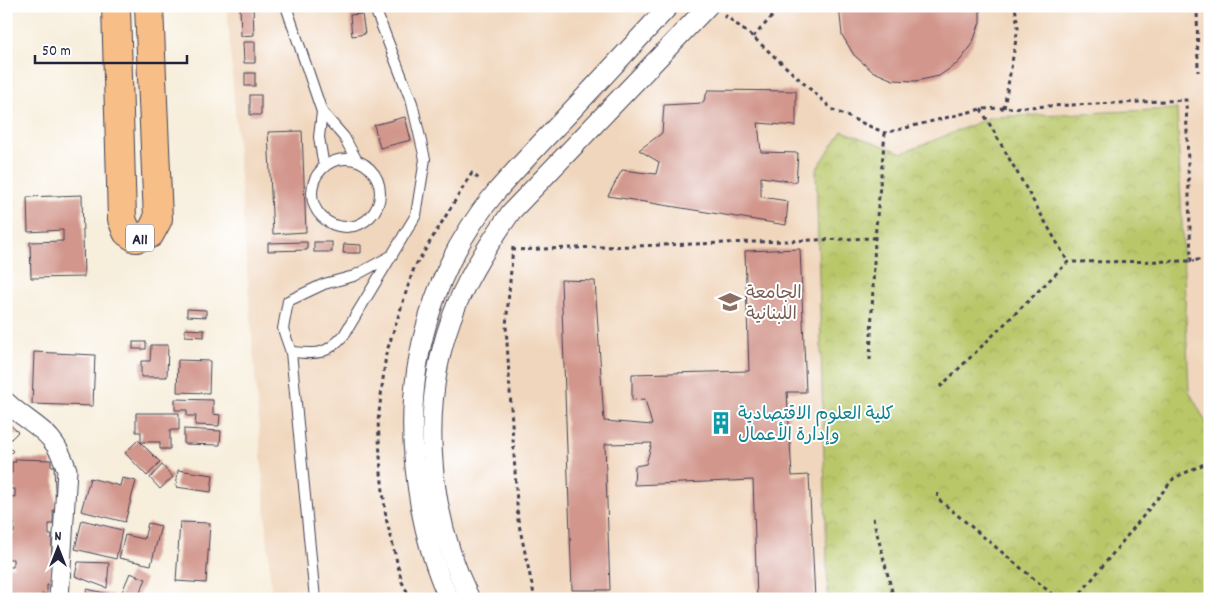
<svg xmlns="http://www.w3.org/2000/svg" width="1216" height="605" viewBox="0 0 1216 605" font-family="Dekko,'Playpen Sans Arabic',sans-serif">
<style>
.built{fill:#f0d6bc}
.park{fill:url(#park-crowns);stroke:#6e7452}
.building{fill:#d2968c}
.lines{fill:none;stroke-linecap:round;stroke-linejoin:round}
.service-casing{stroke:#424153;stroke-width:12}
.minor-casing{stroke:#424153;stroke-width:21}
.trunk-casing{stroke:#424153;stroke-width:30}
.path{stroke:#424153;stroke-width:3;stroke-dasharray:4 4;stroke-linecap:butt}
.service{stroke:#fff;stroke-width:10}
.minor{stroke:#fff;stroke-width:19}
.trunk{stroke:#f7be87;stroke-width:28}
.labels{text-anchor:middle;stroke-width:4;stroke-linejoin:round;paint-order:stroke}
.shield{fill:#fff;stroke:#646476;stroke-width:1}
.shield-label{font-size:16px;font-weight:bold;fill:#22223b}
.education-label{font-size:18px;fill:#785e54;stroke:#fff;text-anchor:start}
.culture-label{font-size:18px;fill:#0d838f;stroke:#fff;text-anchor:start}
</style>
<defs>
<pattern id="park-crowns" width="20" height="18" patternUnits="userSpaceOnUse" patternTransform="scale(1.25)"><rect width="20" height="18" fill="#b9c769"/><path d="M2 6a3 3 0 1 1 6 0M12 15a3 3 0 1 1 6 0" fill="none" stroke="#9fab5c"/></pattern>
</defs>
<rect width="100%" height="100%" fill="#fff"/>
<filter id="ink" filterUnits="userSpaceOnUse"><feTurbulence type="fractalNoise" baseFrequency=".02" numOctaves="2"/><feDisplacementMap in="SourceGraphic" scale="10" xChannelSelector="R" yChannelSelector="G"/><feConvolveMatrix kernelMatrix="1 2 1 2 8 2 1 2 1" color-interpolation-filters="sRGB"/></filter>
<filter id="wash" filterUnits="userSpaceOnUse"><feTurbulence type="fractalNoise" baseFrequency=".0096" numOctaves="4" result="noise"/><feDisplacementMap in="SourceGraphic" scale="20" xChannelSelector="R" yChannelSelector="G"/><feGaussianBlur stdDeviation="1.12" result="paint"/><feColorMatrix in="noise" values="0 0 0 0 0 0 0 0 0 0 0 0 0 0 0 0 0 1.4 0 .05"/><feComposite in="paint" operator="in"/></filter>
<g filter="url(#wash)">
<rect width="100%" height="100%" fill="#f7eedc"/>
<polygon class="built" points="227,6 1210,6 1210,599 272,599"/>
<polygon class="park" points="1177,109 1189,391 1210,430 1210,599 828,599 816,170 842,131 903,153 991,117"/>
<g id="blocks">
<g class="building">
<polygon points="240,6 253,6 254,35 241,36"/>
<polygon points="839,6 980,6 980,22 972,45 958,63 939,76 916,81 893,80 872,71 854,55 842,35"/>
<polygon points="362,14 365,34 352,36 350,15"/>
<polygon points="243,42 255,42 255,63 244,63"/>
<rect x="245" y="73" width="10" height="13"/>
<polygon points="708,90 796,91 796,126 758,123 761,152 798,153 796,182 761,177 761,197 788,201 786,225 608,196 622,170 656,174 659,162 639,150 662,133 664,105 703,103"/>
<rect x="250" y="95" width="11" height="20"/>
<polygon points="405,117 411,140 380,148 374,125"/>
<polygon points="302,131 306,232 273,234 268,132"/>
<polygon points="82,195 84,277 31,278 30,242 63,241 63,230 28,232 27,197"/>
<polygon points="6,209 9,209 8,243 6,243"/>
<polygon points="307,242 307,250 268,251 268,243"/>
<rect x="314" y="242" width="18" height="10"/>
<polygon points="344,244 361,245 361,253 343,253"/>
<polygon points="800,249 806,392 787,392 792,476 809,475 815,599 757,599 753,480 634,485 635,466 646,464 652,443 605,444 610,590 572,590 561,280 595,281 604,421 652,425 645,399 632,400 632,374 749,371 745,251"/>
<polygon points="187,309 206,310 206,317 187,316"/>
<polygon points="185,329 204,330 204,337 185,336"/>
<rect x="133" y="342" width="13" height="7"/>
<polygon points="151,345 168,345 167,377 141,377 141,361 150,361"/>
<polygon points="34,352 95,355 93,406 32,404"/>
<polygon points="178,360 210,361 209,393 177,392"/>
<polygon points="175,399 213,400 213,414 220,415 219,426 195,425 196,416 187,416 187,410 175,410"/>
<polygon points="136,413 179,413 179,430 170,430 170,449 160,449 160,442 141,442 141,432 136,432"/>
<polygon points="6,421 18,432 6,444 13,451 6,458"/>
<polygon points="184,429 221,431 220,445 184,444"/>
<polygon points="138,440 160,462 147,476 125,453"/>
<polygon points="16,459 51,460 51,466 54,466 56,510 53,510 53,524 49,524 49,535 52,535 51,585 47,585 47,594 42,594 42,599 9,598 9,591 6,591 6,567 13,567 13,559 6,559 6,541 8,533 14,533 14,523 9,523 9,514 6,514 7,496 15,497 15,489 8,489 8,473 12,473 12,462 16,462"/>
<polygon points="162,465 173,477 160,489 150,478"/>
<polygon points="178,470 213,475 211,492 176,487"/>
<polygon points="90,478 120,486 122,478 136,481 125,522 81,511"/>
<polygon points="82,520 122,530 116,559 75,549"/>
<polygon points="180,522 210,523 206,583 176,581"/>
<polygon points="148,523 161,526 151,565 119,558 125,535 144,539"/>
<polygon points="78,562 109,563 107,588 75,576"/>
<polygon points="130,573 146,579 137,599 119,599"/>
<polygon points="87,589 113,595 112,599 85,599"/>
</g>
</g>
</g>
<g filter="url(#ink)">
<use href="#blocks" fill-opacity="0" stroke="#424153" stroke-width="1"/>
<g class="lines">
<defs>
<g id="service">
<polyline points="286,6 322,112 344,137 356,159"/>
<path d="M374 6 412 103 425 159 416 215 344 335C325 356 317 354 291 352L283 329 288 301 324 284 354 276 391 256"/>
<polyline points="322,112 319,137 324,167"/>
<circle cx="346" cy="193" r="34"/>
<polyline points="291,352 315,599"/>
</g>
<g id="minor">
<path d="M6 402C34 428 54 429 67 470L59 599"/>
<path d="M449 599C428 554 418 506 414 456 406 362 435 264 496 192 516 169 537 147 558 125 595 86 632 46 669 6"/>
<path d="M470 599C426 509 418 397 457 304 471 271 491 241 511 212L708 6"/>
</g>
<polyline id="trunk" points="116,6 122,219 127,232 136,238 150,234 158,219 149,6"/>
</defs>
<use href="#service" class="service-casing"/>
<use href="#minor" class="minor-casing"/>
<use href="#trunk" class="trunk-casing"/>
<g class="path">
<polyline points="1197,6 1198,72"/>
<polyline points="724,18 726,16 753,37 833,110 885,133 981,109 1186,100 1191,261 1210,258"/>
<polyline points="753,37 782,6"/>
<polyline points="1004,108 1018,28 1015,6"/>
<polyline points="981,109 1068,262"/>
<polyline points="513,247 506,326 518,520 535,599"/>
<polyline points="512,250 875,238"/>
<polyline points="870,360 875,238 885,133"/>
<polyline points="940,387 1068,262 1194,261"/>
<polyline points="938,493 937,498 1058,599"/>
<polyline points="873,518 894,599"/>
<polyline points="411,599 402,582 386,518 381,473 378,421 386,354 414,268 472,173 481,181"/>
<polyline points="1076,599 1174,478 1204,464 1210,472"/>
</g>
<use href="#service" class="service"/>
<use href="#minor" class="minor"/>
<use href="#trunk" class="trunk"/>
</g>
</g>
<defs>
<symbol id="university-bare" viewBox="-9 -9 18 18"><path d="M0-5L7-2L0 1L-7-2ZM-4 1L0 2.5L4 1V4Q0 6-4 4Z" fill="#8d6e63" stroke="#fff" stroke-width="2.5" paint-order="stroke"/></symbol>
<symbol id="building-bare" viewBox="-9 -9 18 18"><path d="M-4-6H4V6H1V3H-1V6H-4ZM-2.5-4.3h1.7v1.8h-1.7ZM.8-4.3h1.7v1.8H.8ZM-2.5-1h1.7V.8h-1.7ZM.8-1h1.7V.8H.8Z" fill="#0f9aa8" stroke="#fff" stroke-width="2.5" paint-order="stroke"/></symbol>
</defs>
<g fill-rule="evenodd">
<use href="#university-bare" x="714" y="286" width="32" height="32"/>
<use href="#building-bare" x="705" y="407" width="32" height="32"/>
</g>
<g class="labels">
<rect class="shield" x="126" y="224.5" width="28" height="27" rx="4"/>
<g class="shield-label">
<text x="140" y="244">A11</text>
</g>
<g class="education-label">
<text x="746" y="298">الجامعة<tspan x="746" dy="21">اللبنانية</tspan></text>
</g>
<g class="culture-label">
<text x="738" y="419">كلية العلوم الاقتصادية<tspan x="738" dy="21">وإدارة الأعمال</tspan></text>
</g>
</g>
<rect width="1216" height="605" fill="none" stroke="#fff" stroke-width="25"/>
<g transform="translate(58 548)" stroke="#ffffff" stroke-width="4" paint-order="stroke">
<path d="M0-4L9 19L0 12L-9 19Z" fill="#22223b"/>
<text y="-8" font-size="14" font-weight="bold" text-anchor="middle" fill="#22223b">N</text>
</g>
<path d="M35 55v8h152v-8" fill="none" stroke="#22223b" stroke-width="2.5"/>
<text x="42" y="55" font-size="15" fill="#22223b" stroke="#ffffff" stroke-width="4" paint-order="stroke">50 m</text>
</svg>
